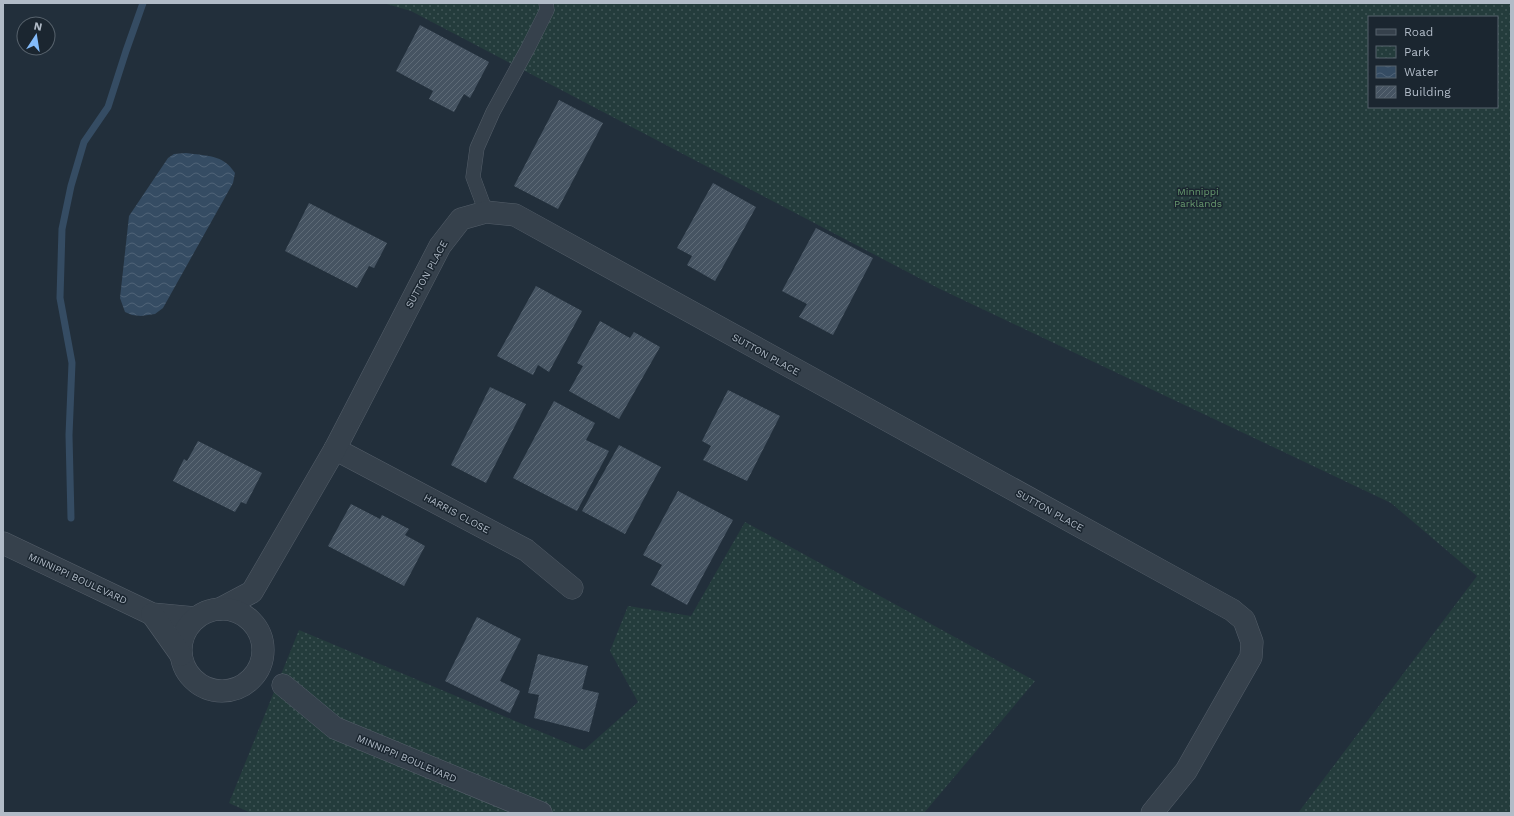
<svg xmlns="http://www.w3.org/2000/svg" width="1514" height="816" viewBox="0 0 1514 816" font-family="'Work Sans',sans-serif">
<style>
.park{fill:url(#park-dots);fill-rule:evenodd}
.water{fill:url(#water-waves)}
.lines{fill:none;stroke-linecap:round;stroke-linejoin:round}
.stream{stroke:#354c63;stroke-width:7}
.building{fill:url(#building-hatch)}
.lane-casing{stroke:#545e69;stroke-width:15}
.street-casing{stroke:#545e69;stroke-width:23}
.lane{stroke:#36414c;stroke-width:14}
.street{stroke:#36414c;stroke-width:22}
.labels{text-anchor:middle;stroke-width:3;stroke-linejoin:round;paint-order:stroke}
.park-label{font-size:10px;fill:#67996e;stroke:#1b2630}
.street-label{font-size:10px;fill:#b1bbc7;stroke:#1b2630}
</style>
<defs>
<pattern id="park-dots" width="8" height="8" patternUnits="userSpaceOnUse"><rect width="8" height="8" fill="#243c3c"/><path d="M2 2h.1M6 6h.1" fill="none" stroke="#415657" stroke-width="1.8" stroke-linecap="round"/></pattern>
<pattern id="water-waves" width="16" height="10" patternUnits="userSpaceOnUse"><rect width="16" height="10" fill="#354c63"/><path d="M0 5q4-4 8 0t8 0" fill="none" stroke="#506478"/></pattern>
<pattern id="building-hatch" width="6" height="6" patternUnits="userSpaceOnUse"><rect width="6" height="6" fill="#465462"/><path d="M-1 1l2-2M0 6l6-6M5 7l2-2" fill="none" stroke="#5e6b77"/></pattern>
</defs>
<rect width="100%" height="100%" fill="#222f3b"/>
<g class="park">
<path d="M383 3H1511V813H1298L1477 576 1391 503 938 288 411 11ZM1369 17H1497V107H1369Z"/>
<polygon points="745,522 1035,681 924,813 251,813 229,803 299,630 584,750 638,702 610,651 628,606 691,616"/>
</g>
<path class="water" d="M186 153C206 156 223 154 235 173L233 183 163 308 155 314 141 316 132 315 125 312 120 298 129 216 168 158 174 154Z"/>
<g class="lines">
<polyline class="stream" points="71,518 69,435 72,363 60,298 62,229 71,186 84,142 108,107 126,51 143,3"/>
</g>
<g class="building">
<polygon points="420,25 489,62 470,98 464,94 454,112 429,99 433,91 396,71"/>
<polygon points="559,100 603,123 558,209 514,186"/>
<polygon points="713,183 756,207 715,281 687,265 692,256 677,248"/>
<polygon points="309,203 387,243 374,268 369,266 357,288 285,251"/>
<polygon points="816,228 873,258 833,335 799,317 807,304 782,291"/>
<polygon points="536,286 582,311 549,372 538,365 533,375 497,356"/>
<polygon points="600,321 630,338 634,332 660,347 619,419 569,391 583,366 577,363"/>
<polygon points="490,387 526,404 486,483 451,465"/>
<polygon points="728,390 780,416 747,481 703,460 711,446 702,441"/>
<polygon points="554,401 595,423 586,440 609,451 577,511 513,478"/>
<polygon points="198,441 262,473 246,504 241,502 235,512 173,481 184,459 187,461"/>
<polygon points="619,445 661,467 625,534 582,511"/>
<polygon points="678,491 733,520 687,605 651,585 662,565 643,555"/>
<polygon points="351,504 380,519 382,515 409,529 405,535 425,546 404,586 328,546"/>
<polygon points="477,617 521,639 500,681 520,691 510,713 445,681"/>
<polygon points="538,654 588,666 582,689 599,693 589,732 534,718 539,695 528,693"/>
</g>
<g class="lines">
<defs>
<polyline id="lane" points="486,212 473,177 477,148 493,112 527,50 547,10 546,3"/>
<g id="street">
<polyline points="335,449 526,550 572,588"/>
<polyline points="3,543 152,614 195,618"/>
<polyline points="220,609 252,592 335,449 440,246 461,219 486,212 515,215 1232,610 1244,620 1252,642 1251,657 1186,771 1152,813"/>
<circle cx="222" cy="650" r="41"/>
<polyline points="152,614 181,655"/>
<polyline points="283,685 335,728 541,813"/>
</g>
</defs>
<use href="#lane" class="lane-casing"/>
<use href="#street" class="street-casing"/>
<use href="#lane" class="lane"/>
<use href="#street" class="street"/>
</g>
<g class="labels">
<g class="park-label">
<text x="1198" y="195">Minnippi<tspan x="1198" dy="12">Parklands</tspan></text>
</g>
<g class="street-label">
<text transform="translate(426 274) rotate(-61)" y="4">SUTTON PLACE</text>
<text transform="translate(766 354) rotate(29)" y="4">SUTTON PLACE</text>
<text transform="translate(1050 510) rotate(29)" y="4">SUTTON PLACE</text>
<text transform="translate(457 513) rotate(28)" y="4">HARRIS CLOSE</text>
<text transform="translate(78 578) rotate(25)" y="4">MINNIPPI BOULEVARD</text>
<text transform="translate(407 758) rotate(23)" y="4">MINNIPPI BOULEVARD</text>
</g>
</g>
<rect width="1514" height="816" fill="none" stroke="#b1bbc7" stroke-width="8"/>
<rect x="1368" y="16" width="130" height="92" fill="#1b2630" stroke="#57626c"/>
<rect x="1376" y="29" width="20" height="6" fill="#36414c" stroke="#57626c"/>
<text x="1404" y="36" font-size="12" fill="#b1bbc7">Road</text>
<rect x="1376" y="46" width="20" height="12" fill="url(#park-dots)" stroke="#57626c"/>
<text x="1404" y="56" font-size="12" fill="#b1bbc7">Park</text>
<rect x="1376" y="66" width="20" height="12" fill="url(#water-waves)" stroke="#57626c"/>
<text x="1404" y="76" font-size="12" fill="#b1bbc7">Water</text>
<rect x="1376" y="86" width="20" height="12" fill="url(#building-hatch)" stroke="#57626c"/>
<text x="1404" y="96" font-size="12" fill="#b1bbc7">Building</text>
<g transform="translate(36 36) rotate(12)"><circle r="19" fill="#1b2630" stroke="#57626c"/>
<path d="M0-3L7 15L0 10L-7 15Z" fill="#83bbfa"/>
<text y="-6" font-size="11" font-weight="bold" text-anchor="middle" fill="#b1bbc7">N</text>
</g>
</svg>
